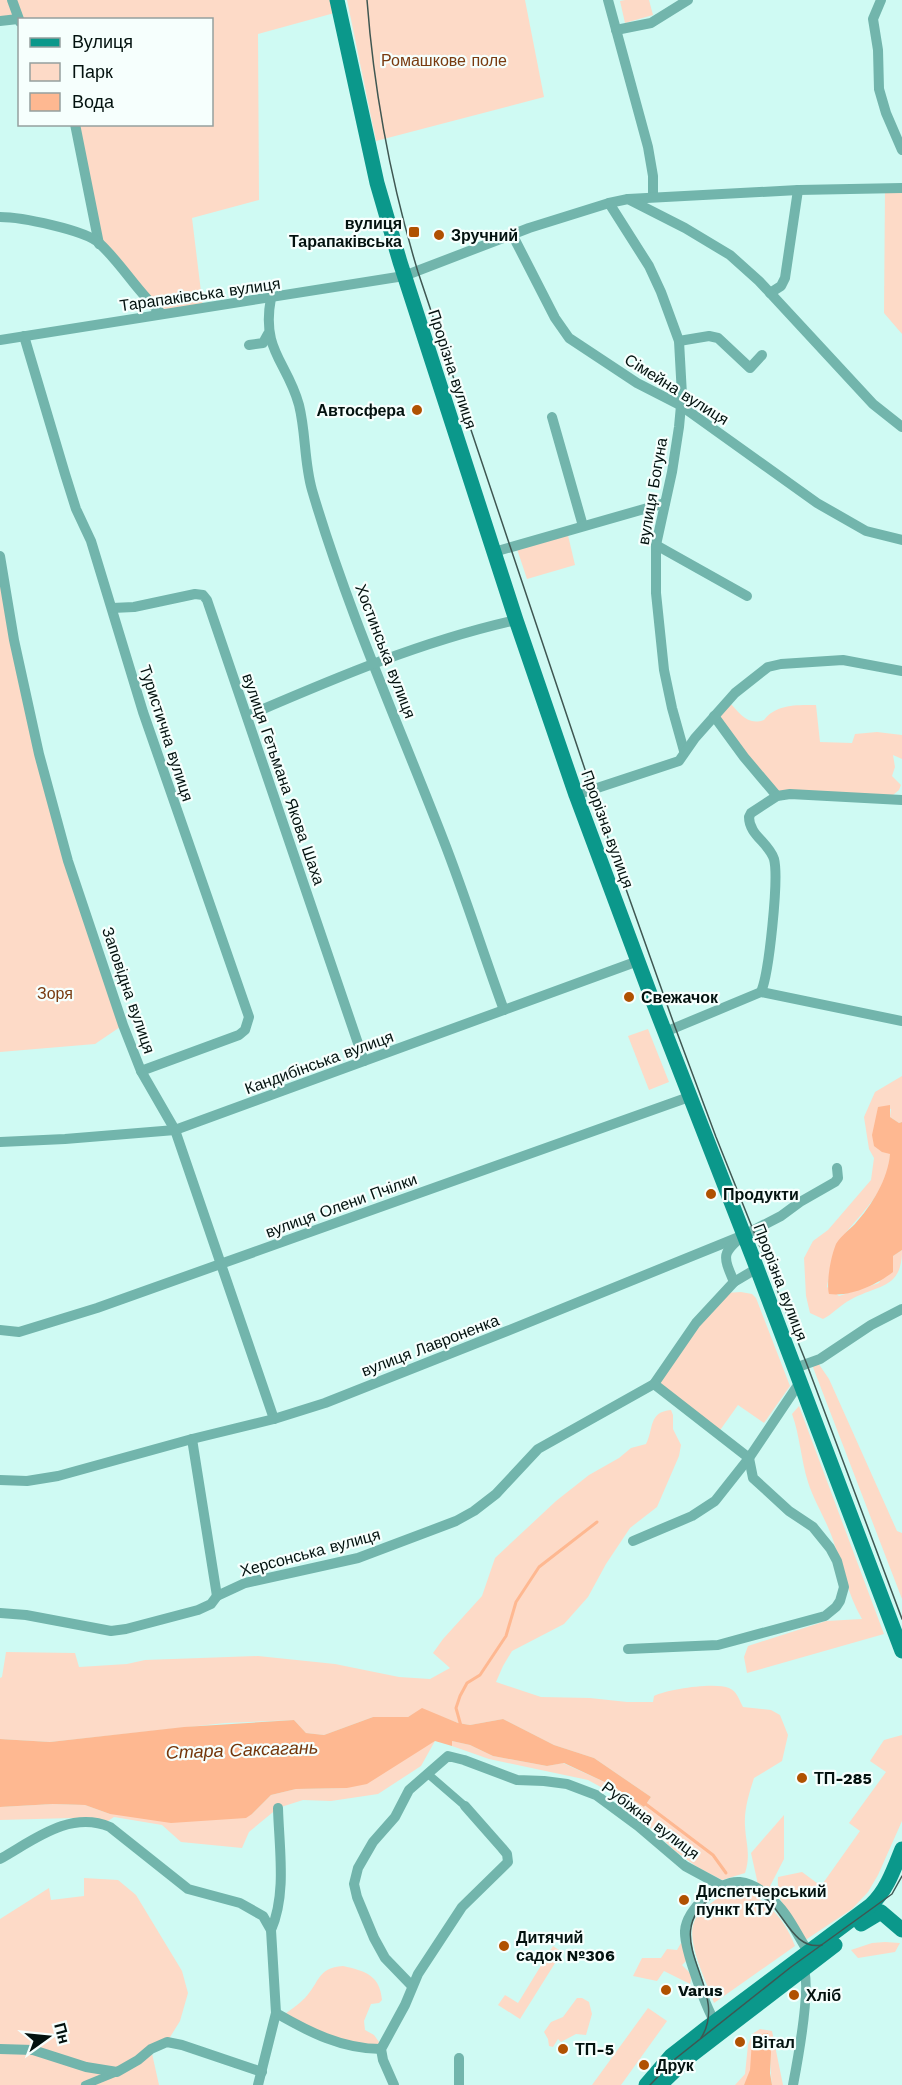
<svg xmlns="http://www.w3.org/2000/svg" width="902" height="2085" viewBox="0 0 902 2085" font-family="'Work Sans',sans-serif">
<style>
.green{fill:#fddac7}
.water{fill:#feb891}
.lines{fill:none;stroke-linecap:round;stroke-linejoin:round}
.stream{stroke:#feb891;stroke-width:3}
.pedestrian{stroke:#72b5ac;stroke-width:8}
.minor{stroke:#72b5ac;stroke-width:10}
.secondary{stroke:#0b988b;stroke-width:15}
.tram{stroke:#3f5752;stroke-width:1.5}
.poi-dot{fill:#b05101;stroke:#f6fffd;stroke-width:2}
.labels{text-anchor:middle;stroke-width:4.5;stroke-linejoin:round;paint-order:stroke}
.park-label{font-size:16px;fill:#793b10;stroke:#f6fffd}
.poi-label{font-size:16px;font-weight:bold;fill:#03120f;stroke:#f6fffd;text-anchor:start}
.street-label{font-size:16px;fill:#03120f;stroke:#f6fffd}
.water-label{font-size:18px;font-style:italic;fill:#74360a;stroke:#f6fffd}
</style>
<rect width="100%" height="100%" fill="#cffaf3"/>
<g class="green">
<polygon points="0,0 337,0 338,12 258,34 259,200 192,218 203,308 162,314 100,244 75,125 212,124 212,20 20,20 0,21"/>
<polygon points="347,0 525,0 544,97 376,141"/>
<polygon points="625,0 649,0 653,15 625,23 620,1"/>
<polygon points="885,188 902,188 902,334 884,313"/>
<polygon points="567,531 575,565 527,579 516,546"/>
<polygon points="0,556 39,754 123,1025 95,1044 0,1052"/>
<path d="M729 702C740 713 747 726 764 720 776 704 797 705 816 705L820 742 852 743 855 734 877 732 902 735V759L893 755 895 767 892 776 901 785 899 790 887 800 777 796 714 716Z"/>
<polygon points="648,1029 669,1082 649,1090 628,1036"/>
<path d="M902 1076V1122L899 1123 890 1117 891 1109 878 1107C882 1122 891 1141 890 1156 889 1186 865 1210 847 1231 838 1242 829 1273 827 1287L839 1296 879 1283 893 1256 902 1250C902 1290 878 1284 850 1300 840 1305 833 1314 823 1319L810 1313 806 1296 804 1258 813 1241 828 1230 871 1180 874 1158 869 1149 864 1117 875 1092Z"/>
<polygon points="741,1292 752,1294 756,1298 790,1386 764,1423 738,1405 718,1433 654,1384 725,1293"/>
<polygon points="816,1360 829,1379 897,1531 902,1533 902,1599 811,1362"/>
<path d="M799 1406 884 1634 747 1673 744 1657 748 1646 826 1621 862 1619C847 1593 842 1565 832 1537 825 1518 814 1501 808 1482 801 1460 800 1436 792 1414Z"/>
<path d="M671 1410 673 1415V1429L681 1445 679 1456 657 1507 630 1528 606 1564 588 1597 564 1624 512 1651 503 1666 496 1682 541 1697 590 1698 627 1702H653L654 1696C668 1689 715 1682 729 1688 737 1691 739 1700 743 1707L771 1710 780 1715 788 1735 782 1761 754 1778C749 1794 744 1809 745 1826 746 1844 751 1855 745 1873L722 1880 697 1867 675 1851 617 1796 588 1780 489 1759 452 1746V1741L470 1745 493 1756 547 1766 563 1763 611 1785 644 1807 651 1797 594 1758 554 1745 503 1719 470 1725 458 1723 422 1709 408 1717H373L324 1735 306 1733 294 1720 225 1723 50 1742 0 1739V1678L2 1677 6 1652 75 1653 79 1667 127 1664 145 1660 258 1656 335 1664 399 1677 430 1679 450 1668 433 1653 443 1639 482 1596 495 1558 556 1501 589 1475 619 1458 631 1448 646 1444C654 1429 648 1412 671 1410Z"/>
<path d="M902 1735V1821L878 1875 868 1892 852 1909 804 1941C791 1921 776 1902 778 1877L802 1872 821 1886 860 1831 849 1823 886 1772 870 1761 884 1740Z"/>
<polygon points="435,1741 421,1766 378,1794 331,1801 303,1800 278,1808 249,1832 242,1848 181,1842 162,1825 114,1817 102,1825 73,1818 0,1820 0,1807 53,1804 85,1805 110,1814 252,1814 271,1795 296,1789 347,1788"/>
<polygon points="784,1815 784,1859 766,1894 759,1889 751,1853"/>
<polygon points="84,1878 118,1880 136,1895 182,1971 188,1993 180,2021 167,2042 151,2049 159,2085 0,2085 0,1919 49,1888 51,1900 84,1896"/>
<path d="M738 1889C766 1897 785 1920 795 1946L714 2003C707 1982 686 1943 694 1922 697 1914 704 1909 710 1904 720 1896 726 1891 738 1889Z"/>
<polygon points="885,1942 900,1943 895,1952 858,1958 851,1950 872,1943"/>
<polygon points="681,1943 685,1948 688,1959 682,1965 692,1975 690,1984 664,1971 657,1981 633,1976 642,1958 661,1958 667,1949 677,1950"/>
<polygon points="553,1946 562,1952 520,2019 498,2005 505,1995 518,2003"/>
<path d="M343 1966C365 1971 380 1975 382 2000L379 2003 371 2004 364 2021 365 2030 374 2035 379 2042 378 2047H357L282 2016C290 2010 298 2005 305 1998 320 1982 317 1968 343 1966Z"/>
<polygon points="577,1998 582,1998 589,2002 592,2014 586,2035 576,2034 561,2042 558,2039 553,2047 549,2046 548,2039 544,2032 551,2022 563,2017"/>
<polygon points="648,2008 667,2021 621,2085 592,2085"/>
<path d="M760 2029 772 2031 783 2085H772C770 2068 771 2051 768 2034L756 2037C755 2057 755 2068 744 2085H735L745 2074 748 2045 752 2034Z"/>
</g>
<g class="water">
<path d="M890 1105V1117L899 1123 902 1122V1250L893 1256V1272C876 1285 851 1297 829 1294 826 1282 831 1256 836 1244 841 1236 849 1230 855 1224 872 1205 888 1179 890 1154L882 1152 874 1146 872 1135 878 1107Z"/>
<polygon points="422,1708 458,1723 470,1725 503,1719 554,1745 594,1758 651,1797 644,1807 611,1785 564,1763 547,1766 493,1756 470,1745 452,1741 452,1746 435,1741 367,1784 347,1788 296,1789 271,1795 252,1814 246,1818 171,1823 110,1814 85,1805 53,1804 0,1807 0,1739 50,1742 184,1727 294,1720 306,1733 324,1735 373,1717 408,1717"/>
<polygon points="765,2033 768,2033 771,2052 770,2073 772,2085 744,2085 750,2070 752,2040 755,2037"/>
</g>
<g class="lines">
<g class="stream">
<polyline points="461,1726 456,1708 460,1696 467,1683 480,1675 506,1636 516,1602 539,1567 597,1522"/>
<polyline points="643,1802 713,1855 726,1873"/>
</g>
<g class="pedestrian">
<polyline points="428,1774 465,1806"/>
<polyline points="85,2085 117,2072"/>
</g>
<g class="minor">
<polyline points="12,0 20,22"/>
<polyline points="608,0 648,147 653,176 653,197"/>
<polyline points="881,0 873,19 878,50 879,89 886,113 902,150"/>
<polyline points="0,21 18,19"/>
<polyline points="616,30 651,23 688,0"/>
<polyline points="75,124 99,244"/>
<polyline points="628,199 798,190 902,188"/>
<polyline points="609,203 649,266 661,292 679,341 682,395 679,427 672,472 656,545 656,593 664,670 672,708 684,751"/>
<path d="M0 217C21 217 85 230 99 243 122 264 138 293 162 314"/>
<polyline points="512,234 555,318 569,338 637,383 680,405 817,503 866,531 902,540"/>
<polyline points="770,293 781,286 785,278 798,190"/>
<path d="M271 298C261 351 287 361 299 405 306 433 304 462 312 490 347 609 398 723 443 839 465 895 483 953 504 1010"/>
<polyline points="24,336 65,474 76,509 91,541 143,712 249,1017 245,1030 239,1035 141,1071"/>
<polyline points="0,340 404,276 529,228 609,203 628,199 685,228 730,255 759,281 873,404 902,427"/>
<polyline points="679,341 709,336 718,338 750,368 762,355"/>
<polyline points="249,345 263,343 268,334"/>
<polyline points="552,417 583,526"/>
<polyline points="656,545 747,596"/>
<polyline points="494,552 665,503"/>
<polyline points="0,556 14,640 39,754 68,861 123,1025 141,1071 175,1130 274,1419"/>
<polyline points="112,608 134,607 195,594 203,595 207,600 364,1061"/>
<path d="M247 716C335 678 422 641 516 620"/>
<polyline points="714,716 744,757 777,796"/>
<polyline points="576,795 679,761 695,738 735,693 768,667 781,664 843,660 902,671"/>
<path d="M761 992C769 974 779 878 774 859 769 843 749 835 749 817L751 813 777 796 790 794 902 800"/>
<polyline points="665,1032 761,992 902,1021"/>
<polyline points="0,1142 65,1139 175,1130 638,961"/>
<polyline points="734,1282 756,1269"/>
<polyline points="0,1330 19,1332 97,1308 689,1097"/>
<polyline points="795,1368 820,1359 871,1325 902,1309"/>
<polyline points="192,1439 217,1596"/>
<polyline points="0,1480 27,1481 58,1476 192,1439 274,1419 325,1403 507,1331 744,1235 781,1216 800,1202 835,1182 838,1178 837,1168"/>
<polyline points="633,1541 692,1516 715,1501 749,1458 800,1382"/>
<path d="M0 1613 26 1615 111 1631 126 1629 198 1610 211 1604 217 1596 245 1583 358 1558 456 1521 474 1511 496 1494 538 1449 654 1384 696 1323 734 1282C723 1256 721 1253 744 1235"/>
<polyline points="628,1649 718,1645 825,1616 836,1607 840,1601 844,1587 837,1561 830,1548 813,1527 789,1511 753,1478 749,1458 654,1384"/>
<path d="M0 1859C34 1840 70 1810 110 1827L188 1889 240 1903 263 1916 271 1930 276 2013 258 2085"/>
<path d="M271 1930C287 1894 279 1847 278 1808"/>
<polyline points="412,1986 385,1958 374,1938 357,1897 354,1884 358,1868 373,1842 395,1817 409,1790 448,1756 464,1760 517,1780 544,1781 567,1784 596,1795 638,1826 685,1866 722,1886"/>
<path d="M276 2013C309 2032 342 2049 381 2049"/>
<path d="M718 2027C707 2012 684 1948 685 1931 686 1910 718 1880 740 1882 750 1883 760 1889 768 1896 788 1911 797 1936 811 1956"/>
<polyline points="0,2049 33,2050 86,2067 117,2072 138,2060 151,2049 167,2042 182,2045 262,2072"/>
<polyline points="459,2058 459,2085"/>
<polyline points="394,2085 383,2060 381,2049 405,2005 418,1974 462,1907 508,1862 507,1854 502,1848 465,1806"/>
<path d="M793 2085C797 2064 813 1980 802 1964"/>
</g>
<g class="secondary">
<polyline points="337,0 377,183 400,262 516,620 576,795 652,999 753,1258 902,1651"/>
<polyline points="861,1924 881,1912 902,1930"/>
<path d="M646 2085 671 2056 708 2027 871 1905C887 1890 894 1869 902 1849"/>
<polyline points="660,2085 689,2057 835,1945"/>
</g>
<g class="tram">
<path d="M367 0C374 92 391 183 418 272L610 844 675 1027 716 1137 806 1362 902 1619"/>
<path d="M701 2038C733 1988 650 1935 718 1893 733 1884 747 1887 761 1895 783 1908 792 1951 822 1945"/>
<polyline points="650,2085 675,2059 791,1967 892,1894 902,1876"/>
</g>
</g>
<g class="poi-dot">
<rect x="408" y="226" width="12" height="12" rx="3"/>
<circle cx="439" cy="235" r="6"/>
<circle cx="417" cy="410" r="6"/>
<circle cx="629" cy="997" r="6"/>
<circle cx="711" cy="1194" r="6"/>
<circle cx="802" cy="1778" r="6"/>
<circle cx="684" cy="1900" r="6"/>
<circle cx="504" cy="1946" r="6"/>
<circle cx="666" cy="1990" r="6"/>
<circle cx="794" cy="1995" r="6"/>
<circle cx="740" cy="2042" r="6"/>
<circle cx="563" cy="2049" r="6"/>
<circle cx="644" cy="2065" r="6"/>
</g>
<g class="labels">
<g class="park-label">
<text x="444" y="66">Ромашкове поле</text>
<text x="55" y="999">Зоря</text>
</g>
<g class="poi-label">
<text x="402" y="229" text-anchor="end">вулиця<tspan x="402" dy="18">Тарапаківська</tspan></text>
<text x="451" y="241">Зручний</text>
<text x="405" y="416" text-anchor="end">Автосфера</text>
<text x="641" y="1003">Свежачок</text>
<text x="723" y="1200">Продукти</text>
<text x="814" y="1784">ТП-285</text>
<text x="696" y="1897">Диспетчерський<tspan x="696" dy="18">пункт КТУ</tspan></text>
<text x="516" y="1943">Дитячий<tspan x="516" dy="18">садок №306</tspan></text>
<text x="678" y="1996">Varus</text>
<text x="806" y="2001">Хліб</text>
<text x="752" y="2048">Вітал</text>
<text x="575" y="2055">ТП-5</text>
<text x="656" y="2071">Друк</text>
</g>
<g class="street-label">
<text transform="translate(200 294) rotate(-8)" y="6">Тарапаківська вулиця</text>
<text transform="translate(453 369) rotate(72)" y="6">Прорізна вулиця</text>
<text transform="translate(677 389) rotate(32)" y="6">Сімейна вулиця</text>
<text transform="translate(652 491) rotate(-80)" y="6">вулиця Богуна</text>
<text transform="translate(386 651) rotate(69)" y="6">Хостинська вулиця</text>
<text transform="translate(167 733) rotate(72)" y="6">Туристична вулиця</text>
<text transform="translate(284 779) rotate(71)" y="6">вулиця Гетьмана Якова Шаха</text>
<text transform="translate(608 829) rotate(70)" y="6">Прорізна вулиця</text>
<text transform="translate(129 990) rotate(71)" y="6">Заповідна вулиця</text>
<text transform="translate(319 1062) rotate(-20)" y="6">Кандибінська вулиця</text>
<text transform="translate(341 1205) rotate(-20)" y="6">вулиця Олени Пчілки</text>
<text transform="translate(781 1282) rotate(69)" y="6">Прорізна вулиця</text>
<text transform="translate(430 1345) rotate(-21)" y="6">вулиця Лавроненка</text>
<text transform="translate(310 1552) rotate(-15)" y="6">Херсонська вулиця</text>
<text transform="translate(651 1820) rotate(37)" y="6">Рубіжна вулиця</text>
</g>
<g class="water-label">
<text transform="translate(242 1750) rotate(-2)" y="6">Стара Саксагань</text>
</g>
</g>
<rect x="18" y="18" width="195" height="108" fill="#f6fffd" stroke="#95a09e" stroke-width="1.5"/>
<rect x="30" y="38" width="30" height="9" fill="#0b988b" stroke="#95a09e" stroke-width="1.5"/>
<text x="72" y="48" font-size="18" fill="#03120f">Вулиця</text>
<rect x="30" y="63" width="30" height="18" fill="#fddac7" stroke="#95a09e" stroke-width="1.5"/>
<text x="72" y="78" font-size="18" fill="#03120f">Парк</text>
<rect x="30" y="93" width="30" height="18" fill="#feb891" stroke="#95a09e" stroke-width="1.5"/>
<text x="72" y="108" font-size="18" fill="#03120f">Вода</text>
<g transform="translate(48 2037) rotate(75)" stroke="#f6fffd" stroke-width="4.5" paint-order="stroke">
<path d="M0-4.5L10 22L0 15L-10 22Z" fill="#03120f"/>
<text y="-9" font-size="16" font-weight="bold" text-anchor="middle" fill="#03120f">Пн</text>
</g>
</svg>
